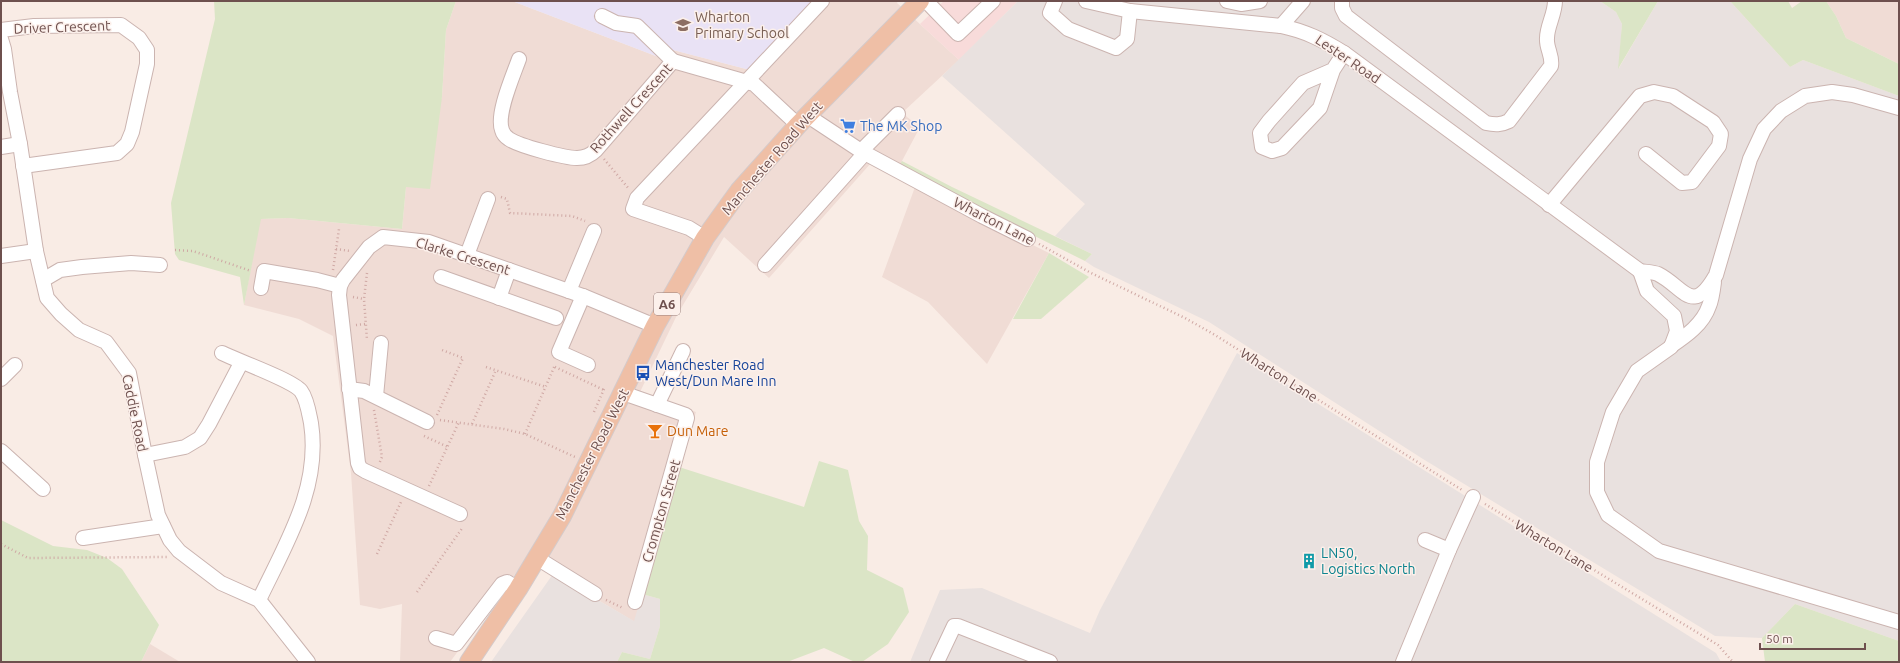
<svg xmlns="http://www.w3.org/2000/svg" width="1900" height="663" viewBox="0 0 1900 663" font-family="Ubuntu,sans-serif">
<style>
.residential{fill:#f0dcd5}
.commercial{fill:#f8dbda}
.industrial{fill:#e9e1df}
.education{fill:#e9e2f5}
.green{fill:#dbe5c6}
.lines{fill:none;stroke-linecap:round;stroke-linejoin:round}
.minor-casing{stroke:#cbb4b0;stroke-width:16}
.major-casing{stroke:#d4caca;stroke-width:20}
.path{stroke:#cfa8a4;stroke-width:2.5;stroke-dasharray:1 3;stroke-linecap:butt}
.minor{stroke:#fff;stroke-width:14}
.major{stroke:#efbfa6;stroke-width:18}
.labels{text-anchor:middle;stroke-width:3;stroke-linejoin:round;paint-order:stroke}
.shield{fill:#fcf0eb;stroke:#99807d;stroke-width:1}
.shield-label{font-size:13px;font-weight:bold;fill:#6e504e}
.education-label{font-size:14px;fill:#785e54;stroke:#fcf0eb;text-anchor:start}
.street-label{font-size:14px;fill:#6e504e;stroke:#fcf0eb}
.shop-label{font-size:14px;fill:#366cbe;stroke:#fcf0eb;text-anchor:start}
.transit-label{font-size:14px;fill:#164399;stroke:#fcf0eb;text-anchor:start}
.food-label{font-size:14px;fill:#c56008;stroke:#fcf0eb;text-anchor:start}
.culture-label{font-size:14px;fill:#0d838f;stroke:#fcf0eb;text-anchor:start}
</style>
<rect width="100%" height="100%" fill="#f9ece5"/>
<g class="residential">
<polygon points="456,1 512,1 661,58 669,49 750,70 813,1 898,1 897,3 959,60 903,112 907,117 920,127 894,176 871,163 769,278 724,237 677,315 640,392 696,412 635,622 527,558 450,662 400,662 402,604 380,609 360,605 351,473 333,336 299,319 244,305 260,219 288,218 402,229 406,187 442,97 446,30"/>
<polygon points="1826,1 1899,1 1899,64 1846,38 1836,16"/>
<polygon points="915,187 1049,253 987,364 928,302 882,277"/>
<polygon points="150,644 180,662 141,662"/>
</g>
<polygon class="commercial" points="944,1 1018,1 959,60 920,24"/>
<g class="industrial">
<polygon points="1018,1 1600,1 1616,12 1622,24 1619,68 1658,1 1730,1 1790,67 1803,60 1899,96 1899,641 1795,604 1762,638 1715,636 1423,459 1209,322 1094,267 1085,261 1092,254 1055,236 1085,204 942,76"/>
<polygon points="1237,353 1716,653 1721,662 910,662 940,590 982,588 1090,633 1100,610"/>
<polygon points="553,574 634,621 642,594 660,599 660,626 650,659 622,652 617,662 491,662"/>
</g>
<polygon class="education" points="512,1 813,1 750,70 669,49 661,58"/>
<g class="green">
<polygon points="214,1 456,1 446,30 442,97 430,189 406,187 402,229 288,218 261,219 244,305 240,277 179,260 175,254 171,203 215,19"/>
<polygon points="1600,1 1658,1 1618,69 1622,24 1616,12"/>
<polygon points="1730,1 1788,1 1792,8 1802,1 1826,1 1836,16 1846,38 1899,64 1899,96 1803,60 1790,67"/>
<polygon points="902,161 952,187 1092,254 1085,261 966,202 900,164"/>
<polygon points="1049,253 1089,277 1041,319 1013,319"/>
<polygon points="819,461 848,470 859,521 868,536 867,570 903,588 909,612 888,644 862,662 855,662 824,648 787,662 617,662 622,652 650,659 660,626 660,599 642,594 679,467 804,507"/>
<polygon points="1,520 53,546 87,550 107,558 122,569 159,625 141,662 1,662"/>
<polygon points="1795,604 1899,641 1899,662 1765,662 1762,638"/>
</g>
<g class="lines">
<defs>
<g id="minor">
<polyline points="926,1 958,34 993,1"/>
<polyline points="1055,1 1050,13 1068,29 1116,48 1127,39 1130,11"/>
<path d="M1086 1 1130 11 1281 26C1305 31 1323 40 1344 53L1640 271C1645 272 1653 272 1658 274 1684 287 1692 317 1716 275L1750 159 1764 129 1781 111 1805 96 1832 92 1853 95 1899 108"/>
<polyline points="1227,1 1241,4 1260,1"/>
<path d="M1342 1V8L1346 16 1486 123C1495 125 1501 125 1509 121L1551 66C1553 56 1546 48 1547 38 1547 26 1555 14 1555 1"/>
<polyline points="602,16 616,23 637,26 673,61"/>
<polyline points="1281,26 1303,1"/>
<polyline points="1,30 34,26 121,25 139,38 147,50 147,64 132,132 127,144 117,153 23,166"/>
<polyline points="1,39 4,49 10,92 20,144 36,251 47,298 61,314 79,330 106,342 129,373 145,455 158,515 170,540 179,551 221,583 259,600 308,662"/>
<path d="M519 59C513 76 496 114 502 130 503 134 506 137 509 139 519 146 565 158 577 158 585 158 591 155 596 150L673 61 754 84 798 125"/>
<polyline points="1333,70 1303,83 1269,121 1260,133 1262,147 1272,151 1282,148 1320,108 1333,70 1344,53"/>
<polyline points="808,116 861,151 982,216 1028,239"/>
<polyline points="1,147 20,144"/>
<polyline points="861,151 898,114"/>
<polyline points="1549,205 1640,96 1654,92 1673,96 1713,122 1721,134 1719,146 1692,182 1682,183 1646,154"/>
<polyline points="705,238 689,228 633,209 637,198 822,1"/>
<polyline points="467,255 488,199"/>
<polyline points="1,256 36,251"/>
<polyline points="765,265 865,153"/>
<polyline points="1640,271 1647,291 1674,316 1677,331 1671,347 1637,371 1613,412 1597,462 1597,492 1608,515 1659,551 1899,622"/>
<polyline points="441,277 556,318"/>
<polyline points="43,280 60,270 82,267 131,263 160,265"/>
<polyline points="261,288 264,271 317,280 340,286"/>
<polyline points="569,291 594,231"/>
<polyline points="583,296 559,352 588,365"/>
<polyline points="499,298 509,270"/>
<path d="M1671 346C1686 336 1703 324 1709 306 1712 299 1713 290 1714 282"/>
<path d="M222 353C238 361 292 380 301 391 307 399 309 413 311 423 321 488 286 543 259 600"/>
<polyline points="1,379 15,365"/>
<polyline points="349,389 364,391 427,422"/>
<polyline points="623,393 686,415 687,418 635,602"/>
<polyline points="376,396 381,343"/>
<polyline points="657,405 683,351"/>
<polyline points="1,451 43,489"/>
<polyline points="145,455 185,447 200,438 209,424 241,363"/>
<polyline points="460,514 365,471 360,468 358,463 339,295 340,286 343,280 369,247 383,237 429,242 583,296 655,326"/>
<polyline points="83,538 163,526"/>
<polyline points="1425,540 1449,550"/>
<polyline points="537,558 595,594"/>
<polyline points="436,638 456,644 502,584 507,582 518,589"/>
<polyline points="937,662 954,626 958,626 1050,662"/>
<polyline points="1403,662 1449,550 1473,497"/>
</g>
<polyline id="major" points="469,662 518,589 562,516 655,326 705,238 739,191 798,125 920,1"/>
</defs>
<use href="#minor" class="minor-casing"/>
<use href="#major" class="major-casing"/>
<g class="path">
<polyline points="604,159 629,189"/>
<polyline points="501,197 507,199 510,213 572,216 585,221"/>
<polyline points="1039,244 1091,273 1185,318 1215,335 1462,490"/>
<polyline points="336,249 350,251"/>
<polyline points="175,250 193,251 251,271"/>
<polyline points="333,270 339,229"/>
<polyline points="367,273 364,299 367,340"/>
<polyline points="353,297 364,299"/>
<polyline points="356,325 366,324"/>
<polyline points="486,367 546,387"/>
<polyline points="555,367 604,390"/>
<polyline points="374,410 382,457 379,464"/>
<polyline points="594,412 604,389"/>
<polyline points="437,415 463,358 442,350"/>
<polyline points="440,420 504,429 525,434 575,457"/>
<polyline points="472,424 496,370"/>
<polyline points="525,434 555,365"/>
<polyline points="424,436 448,447"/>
<polyline points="429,486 459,422"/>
<polyline points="1485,504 1718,645 1733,662"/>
<polyline points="1,544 28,558 167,557"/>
<polyline points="377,554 401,502"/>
<polyline points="417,592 463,527"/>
<polyline points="606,600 623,608"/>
</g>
<use href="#minor" class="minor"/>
<use href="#major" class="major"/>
</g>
<defs>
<symbol id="school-bare" viewBox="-9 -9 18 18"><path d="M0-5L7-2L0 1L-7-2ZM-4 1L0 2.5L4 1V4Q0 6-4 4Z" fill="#8d6e63" stroke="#fcf0eb" stroke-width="2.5" paint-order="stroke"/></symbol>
<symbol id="supermarket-bare" viewBox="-9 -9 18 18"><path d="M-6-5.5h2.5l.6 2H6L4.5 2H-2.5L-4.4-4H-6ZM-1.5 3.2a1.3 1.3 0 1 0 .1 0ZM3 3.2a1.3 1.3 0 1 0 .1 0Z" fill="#3f7fe0" stroke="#fcf0eb" stroke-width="2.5" paint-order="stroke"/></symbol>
<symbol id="bus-bare" viewBox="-9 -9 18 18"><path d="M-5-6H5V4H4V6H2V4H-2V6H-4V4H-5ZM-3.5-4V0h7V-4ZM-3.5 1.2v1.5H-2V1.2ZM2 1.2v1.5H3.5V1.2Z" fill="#1a4fb4" stroke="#fcf0eb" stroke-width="2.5" paint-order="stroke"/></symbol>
<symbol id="bar-bare" viewBox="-9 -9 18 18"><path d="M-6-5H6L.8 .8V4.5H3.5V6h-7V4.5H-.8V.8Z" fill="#e8710a" stroke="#fcf0eb" stroke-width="2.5" paint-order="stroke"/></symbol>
<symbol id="building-bare" viewBox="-9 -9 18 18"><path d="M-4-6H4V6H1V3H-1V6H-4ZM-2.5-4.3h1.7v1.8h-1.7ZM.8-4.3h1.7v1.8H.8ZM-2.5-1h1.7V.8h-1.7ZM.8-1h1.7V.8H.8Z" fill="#0f9aa8" stroke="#fcf0eb" stroke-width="2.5" paint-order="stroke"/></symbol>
</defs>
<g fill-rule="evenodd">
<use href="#school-bare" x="672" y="14" width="22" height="22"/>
<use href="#supermarket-bare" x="837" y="115" width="22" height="22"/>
<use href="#bus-bare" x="632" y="362" width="22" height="22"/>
<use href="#bar-bare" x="644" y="420" width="22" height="22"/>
<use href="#building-bare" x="1298" y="550" width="22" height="22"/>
</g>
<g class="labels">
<rect class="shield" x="654" y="293" width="26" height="22" rx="3"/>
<g class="shield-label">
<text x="667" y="309">A6</text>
</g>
<g class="education-label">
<text x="695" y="22">Wharton<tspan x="695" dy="16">Primary School</tspan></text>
</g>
<g class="street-label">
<text transform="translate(62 27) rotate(-2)" y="5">Driver Crescent</text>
<text transform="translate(1348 59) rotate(34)" y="5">Lester Road</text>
<text transform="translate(631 108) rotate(-48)" y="5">Rothwell Crescent</text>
<text transform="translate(772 158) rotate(-49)" y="5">Manchester Road West</text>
<text transform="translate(994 221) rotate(27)" y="5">Wharton Lane</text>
<text transform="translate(463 256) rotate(17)" y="5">Clarke Crescent</text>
<text transform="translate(1279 375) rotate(32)" y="5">Wharton Lane</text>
<text transform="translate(135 413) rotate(78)" y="5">Caddie Road</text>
<text transform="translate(592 454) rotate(-63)" y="5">Manchester Road West</text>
<text transform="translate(661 511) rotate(-74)" y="5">Crompton Street</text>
<text transform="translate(1554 546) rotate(31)" y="5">Wharton Lane</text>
</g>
<g class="shop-label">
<text x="860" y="131">The MK Shop</text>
</g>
<g class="transit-label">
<text x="655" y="370">Manchester Road<tspan x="655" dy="16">West/Dun Mare Inn</tspan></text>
</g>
<g class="food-label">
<text x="667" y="436">Dun Mare</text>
</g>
<g class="culture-label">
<text x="1321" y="558">LN50,<tspan x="1321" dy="16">Logistics North</tspan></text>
</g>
</g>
<rect width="1900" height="663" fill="none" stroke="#6e504e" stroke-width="4"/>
<path d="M1760 643v6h105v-6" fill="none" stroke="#6e504e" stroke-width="2"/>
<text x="1766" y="643" font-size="12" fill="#6e504e" stroke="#fcf0eb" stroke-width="3" paint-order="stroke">50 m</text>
</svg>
